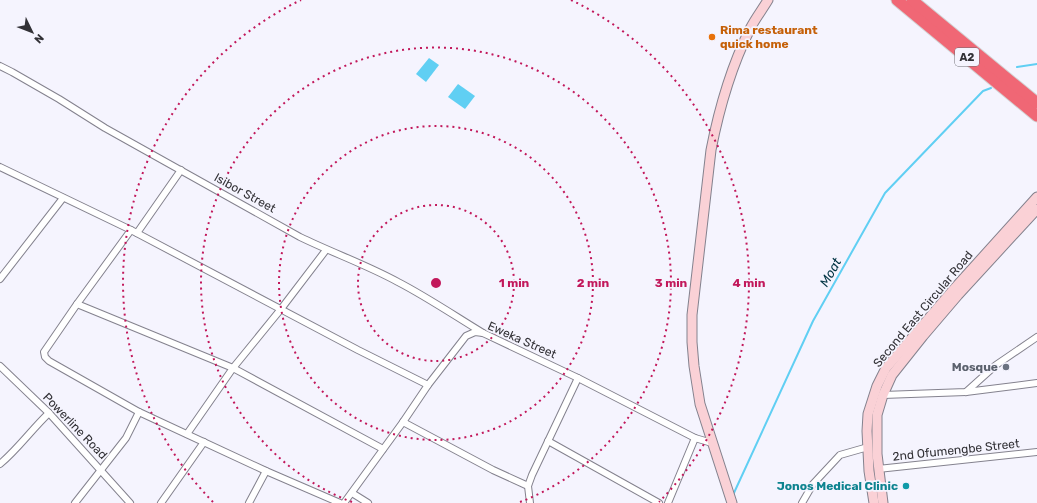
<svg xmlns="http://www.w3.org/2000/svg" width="1037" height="503" viewBox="0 0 1037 503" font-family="Rubik,sans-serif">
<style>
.water{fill:#60cff3}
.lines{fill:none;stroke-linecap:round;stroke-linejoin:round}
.stream{stroke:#60cff3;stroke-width:2}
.street-casing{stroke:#84828e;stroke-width:8}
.secondary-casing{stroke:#84828e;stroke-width:11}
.highway-casing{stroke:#d2d2d3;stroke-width:13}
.street{stroke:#fff;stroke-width:6}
.secondary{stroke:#fad1d6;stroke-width:9}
.highway{stroke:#f06775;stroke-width:11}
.ring{fill:none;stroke:#c2185b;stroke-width:2;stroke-dasharray:2 4}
.food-dot{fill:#e8710a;stroke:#f5f4fe;stroke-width:1.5}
.worship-dot{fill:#6b7280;stroke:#f5f4fe;stroke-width:1.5}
.culture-dot{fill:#0f9aa8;stroke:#f5f4fe;stroke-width:1.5}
.labels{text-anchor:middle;stroke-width:3.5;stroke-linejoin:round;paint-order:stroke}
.shield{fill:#f5f4fe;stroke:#6c6c72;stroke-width:1}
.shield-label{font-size:11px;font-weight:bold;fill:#323136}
.food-label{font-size:12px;font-weight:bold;fill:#c56008;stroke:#f5f4fe;text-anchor:start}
.street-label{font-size:12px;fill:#323136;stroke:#f5f4fe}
.worship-label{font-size:12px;font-weight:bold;fill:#5b616d;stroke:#f5f4fe;text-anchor:end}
.culture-label{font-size:12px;font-weight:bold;fill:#0d838f;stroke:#f5f4fe;text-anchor:end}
.water-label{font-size:13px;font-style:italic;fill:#003443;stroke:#f5f4fe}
.centre{fill:#c2185b;stroke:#f5f4fe;stroke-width:2}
.ring-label{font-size:12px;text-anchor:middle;font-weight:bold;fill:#c2185b;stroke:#f5f4fe;stroke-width:3.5;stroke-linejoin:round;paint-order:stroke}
</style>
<rect width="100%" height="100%" fill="#f5f4fe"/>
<g class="water">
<polygon points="429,58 439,65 426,82 416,74"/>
<polygon points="458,84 475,96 465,109 448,97"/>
</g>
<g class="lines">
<g class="stream">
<polyline points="1017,67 1037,64"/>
<polyline points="733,495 813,321 885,193 983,91 991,88"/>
</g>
<defs>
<g id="street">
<path d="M0 66 12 72 59 99 105 128 300 237C333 253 367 265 398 282 427 297 455 316 483 333"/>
<polyline points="0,167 131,230 358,350 428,385"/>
<polyline points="131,230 77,304 44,352 45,357 49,361 139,412 266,471 340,503"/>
<polyline points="137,233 181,170"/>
<polyline points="0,279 63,198"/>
<polyline points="77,304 233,368 383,449"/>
<polyline points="0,366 49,413 130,503"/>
<polyline points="966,392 996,365 1037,337"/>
<polyline points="883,395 966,392 1037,383"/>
<polyline points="403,422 493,470 528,486"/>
<polyline points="187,434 233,368 281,309 326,250"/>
<polyline points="548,441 659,503"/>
<path d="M0 464C18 449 32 429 49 413"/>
<polyline points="878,469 1037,452"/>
<polyline points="352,493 368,503"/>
<polyline points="75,503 126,438 139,412"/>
<polyline points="161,503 204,442"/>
<polyline points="249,503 266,471"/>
<polyline points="344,503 403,422 428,385 466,336 475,332 483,333 578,378 695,438 712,443"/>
<polyline points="530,503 528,486 532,475 578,378"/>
<polyline points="668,503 695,438"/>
<polyline points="802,503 813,484 840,455 868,447"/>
</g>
<g id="secondary">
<path d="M732 503 700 404 694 366 692 342V315L711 150C719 109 731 67 750 29 755 19 762 10 768 0"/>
<polyline points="874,503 869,471 867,431 868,414 877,386 886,368 953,290 1037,197"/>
<polyline points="883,503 877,454 877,415 883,395 892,375 923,336 958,295 1037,209"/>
</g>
<g id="highway">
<polyline points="897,0 1037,116"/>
<polyline points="912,0 1037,103"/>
</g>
</defs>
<use href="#street" class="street-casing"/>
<use href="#secondary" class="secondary-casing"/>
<use href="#highway" class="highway-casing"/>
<use href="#street" class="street"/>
<use href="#secondary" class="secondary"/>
<use href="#highway" class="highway"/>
</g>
<g class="ring">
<circle cx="436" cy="283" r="78"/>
<circle cx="436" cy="283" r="157"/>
<path d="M352 502A235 235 0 1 1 520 502"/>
<path d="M213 502A313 313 0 0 1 301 0M571 0A313 313 0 0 1 659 502"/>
</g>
<circle class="food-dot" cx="712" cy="37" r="4"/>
<circle class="worship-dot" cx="1006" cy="367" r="4"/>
<circle class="culture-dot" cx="906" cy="486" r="4"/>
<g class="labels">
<rect class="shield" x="955" y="48" width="24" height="18" rx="3"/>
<g class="shield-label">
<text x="967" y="61">A2</text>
</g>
<g class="food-label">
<text x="720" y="34">Rima restaurant<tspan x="720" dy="14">quick home</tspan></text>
</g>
<g class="street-label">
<text transform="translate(245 193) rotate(29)" y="4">Isibor Street</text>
<text transform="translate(923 309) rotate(-50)" y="4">Second East Circular Road</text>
<text transform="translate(522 340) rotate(24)" y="4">Eweka Street</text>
<text transform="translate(75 426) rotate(46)" y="4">Powerline Road</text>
<text transform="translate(956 450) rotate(-6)" y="4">2nd Ofumengbe Street</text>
</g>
<g class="worship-label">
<text x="998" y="371">Mosque</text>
</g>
<g class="culture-label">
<text x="898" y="490">Jonos Medical Clinic</text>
</g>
<g class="water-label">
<text transform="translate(830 272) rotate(-61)" y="5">Moat</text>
</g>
</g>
<circle cx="436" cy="283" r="6" class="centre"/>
<g class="ring-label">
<text x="514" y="287">1 min</text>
<text x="593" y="287">2 min</text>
<text x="671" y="287">3 min</text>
<text x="749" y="287">4 min</text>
</g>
<g transform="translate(32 32) rotate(133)" stroke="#f5f4fe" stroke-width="3" paint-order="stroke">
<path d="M0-3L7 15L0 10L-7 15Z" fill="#323136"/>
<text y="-6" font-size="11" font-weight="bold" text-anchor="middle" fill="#323136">N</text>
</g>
</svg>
